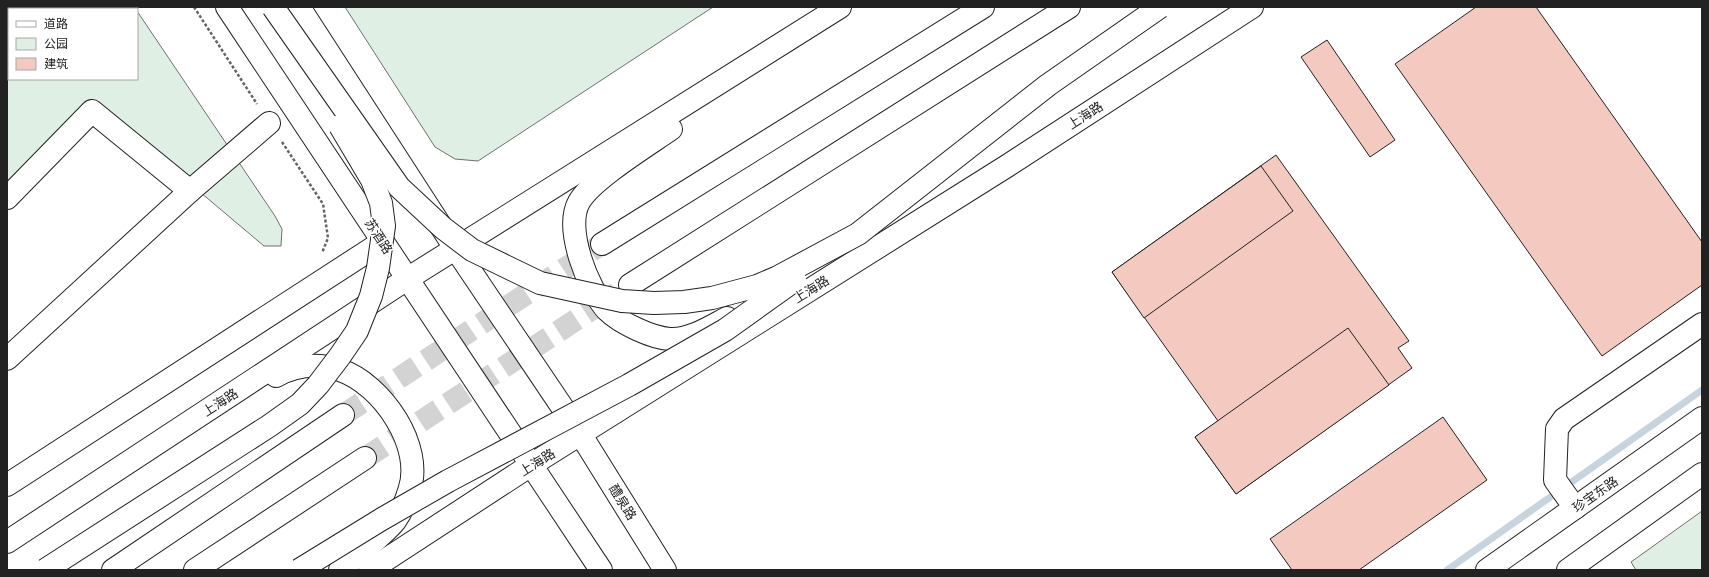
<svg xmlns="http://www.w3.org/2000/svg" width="1709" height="577" viewBox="0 0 1709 577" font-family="Georgia,'Noto Sans SC',serif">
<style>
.green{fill:#e0efe3;stroke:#6f6f6f}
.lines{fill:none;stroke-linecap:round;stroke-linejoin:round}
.stream{stroke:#c7d3dd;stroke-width:7}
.building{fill:#f3c9c0;stroke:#222}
.highway-tunnel{stroke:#d3d3d3;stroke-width:22;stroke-dasharray:22 11;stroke-linecap:butt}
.minor-casing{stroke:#222;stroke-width:24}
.major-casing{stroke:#222;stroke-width:24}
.highway-casing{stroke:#222;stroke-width:24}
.path{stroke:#646464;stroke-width:2.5;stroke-dasharray:3 2;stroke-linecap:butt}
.minor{stroke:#fff;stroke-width:22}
.major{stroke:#fff;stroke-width:22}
.highway{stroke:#fff;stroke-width:22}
.highway-bridge-casing{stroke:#222;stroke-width:24;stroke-linecap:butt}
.highway-bridge{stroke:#fff;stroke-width:22}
.labels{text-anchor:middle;stroke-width:3;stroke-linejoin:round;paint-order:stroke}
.street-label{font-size:13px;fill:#222;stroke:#fff}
</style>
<rect width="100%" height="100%" fill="#fff"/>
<g class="green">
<polygon points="7,7 134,7 136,9 9,9 9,79 137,79 137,11 275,216 282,229 281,246 264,246 92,101 7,187"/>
<polygon points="345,7 713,7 478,161 455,159 435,147"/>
<polygon points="1702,511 1702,570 1636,570 1631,562"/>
</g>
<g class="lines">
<polyline class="stream" points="1447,570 1702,390"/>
</g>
<g class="building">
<polygon points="1476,7 1536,7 1702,242 1702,285 1602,356 1395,64"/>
<polygon points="1327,40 1395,140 1370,157 1301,57"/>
<polygon points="1276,155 1409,341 1398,348 1412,368 1236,494 1195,437 1218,421 1112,272"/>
<polygon points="1261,166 1293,211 1144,318 1112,272"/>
<polygon points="1348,328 1389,385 1236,494 1195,437"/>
<polygon points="1443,417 1487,480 1359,570 1292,570 1270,539"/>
</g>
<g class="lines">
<g class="highway-tunnel">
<polyline points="343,415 602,244"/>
<polyline points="365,458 617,293"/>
</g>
<defs>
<g id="minor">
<polyline points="227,7 601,570"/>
<polyline points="299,7 455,248 581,435 665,570"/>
<polyline points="7,198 92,111 190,191"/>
<polyline points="7,359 190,191 269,123"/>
<polyline points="7,485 382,242"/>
<polyline points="1575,508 1555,480 1557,429 1564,419 1702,324"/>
<polyline points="1487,570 1702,418"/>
<polyline points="1568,570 1702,474"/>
</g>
<g id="major">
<path d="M671 129C648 145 591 180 579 202 564 229 588 289 607 310 620 323 652 338 670 339 690 340 710 327 727 318"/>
<path d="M276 376C296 365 318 363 340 370 382 384 425 447 409 491 406 501 400 514 395 521 383 536 355 557 340 570"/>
<polyline points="7,542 407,279 840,7"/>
<polyline points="370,570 531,465 1007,166 1252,7"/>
</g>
<g id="highway">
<polyline points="602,244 983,7"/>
<polyline points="630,285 1069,7"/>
<polyline points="113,570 343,415"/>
<polyline points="195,570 365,458"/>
</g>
</defs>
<use href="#minor" class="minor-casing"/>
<use href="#major" class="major-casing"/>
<use href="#highway" class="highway-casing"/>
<g class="path">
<polyline points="194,7 257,104"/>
<polyline points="282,142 323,204 328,238 322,253"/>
</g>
<use href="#minor" class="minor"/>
<use href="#major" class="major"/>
<use href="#highway" class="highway"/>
<defs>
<g id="highway-bridge">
<polyline points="273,7 399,187 443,228 472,250 540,283 622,301 654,303 684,302 712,298 757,286 778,277 858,234 1048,85 1160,7"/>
<polyline points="45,570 269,426 300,404 318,385 340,356 357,331 371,296 378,268 384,226 381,203 372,180 340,126"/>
<polyline points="299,570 382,519 448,481 629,385 725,330 795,280"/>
</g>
</defs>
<use href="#highway-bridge" class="highway-bridge-casing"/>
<use href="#highway-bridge" class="highway-bridge"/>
</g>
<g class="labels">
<g class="street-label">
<text transform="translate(1085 115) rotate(-33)" y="5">上海路</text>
<text transform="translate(379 236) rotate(57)" y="5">苏酒路</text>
<text transform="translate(811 289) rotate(-32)" y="5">上海路</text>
<text transform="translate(220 402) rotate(-33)" y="5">上海路</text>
<text transform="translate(537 462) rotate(-32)" y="5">上海路</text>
<text transform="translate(1595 494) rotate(-35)" y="5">珍宝东路</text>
<text transform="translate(623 502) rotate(58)" y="5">醴泉路</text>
</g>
</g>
<rect width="1709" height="577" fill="none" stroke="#222222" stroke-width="16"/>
<rect x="8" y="8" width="130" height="72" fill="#ffffff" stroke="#a7a7a7"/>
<rect x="16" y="21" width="20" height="6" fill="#ffffff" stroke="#a7a7a7"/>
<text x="44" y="28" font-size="12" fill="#222222">道路</text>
<rect x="16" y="38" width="20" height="12" fill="#e0efe3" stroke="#a7a7a7"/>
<text x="44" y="48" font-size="12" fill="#222222">公园</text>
<rect x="16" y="58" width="20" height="12" fill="#f3c9c0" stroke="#a7a7a7"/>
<text x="44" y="68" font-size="12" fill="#222222">建筑</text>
</svg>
